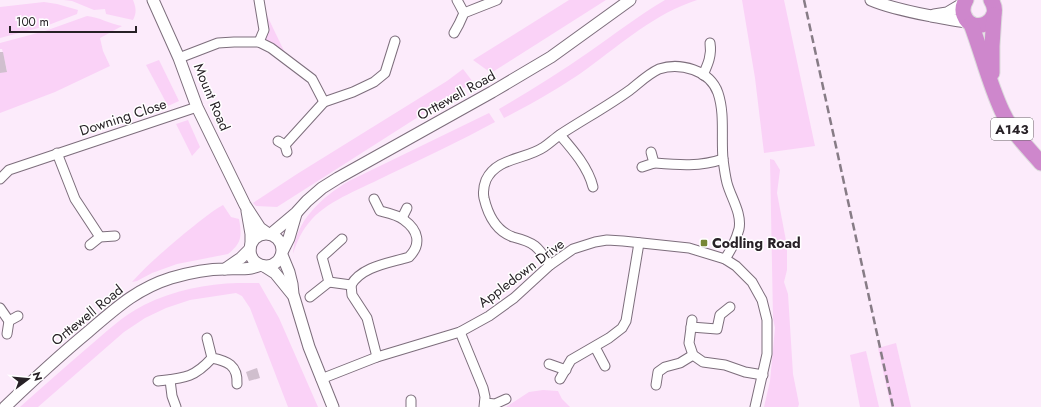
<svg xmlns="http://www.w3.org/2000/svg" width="1041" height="407" viewBox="0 0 1041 407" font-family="Jost,sans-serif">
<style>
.green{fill:#fad2f7}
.building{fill:#d0bfce}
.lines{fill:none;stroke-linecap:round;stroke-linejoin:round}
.minor-casing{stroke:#7d6e7c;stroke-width:11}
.tertiary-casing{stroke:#7d6e7c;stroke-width:13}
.trunk-casing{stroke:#dcdbdc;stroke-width:17}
.minor{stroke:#fff;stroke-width:9}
.tertiary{stroke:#fff;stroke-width:11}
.trunk{stroke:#ce87cc;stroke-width:15}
.rail{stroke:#877c86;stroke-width:2.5;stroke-dasharray:8 4;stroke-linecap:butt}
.poi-dot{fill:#778635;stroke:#fff;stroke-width:1.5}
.labels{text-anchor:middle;stroke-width:3;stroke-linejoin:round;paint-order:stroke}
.shield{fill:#fff;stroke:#686467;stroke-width:1}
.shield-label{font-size:13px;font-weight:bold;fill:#272126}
.street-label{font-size:14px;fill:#272126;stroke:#fff}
.poi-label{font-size:14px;font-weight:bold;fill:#272126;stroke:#fff;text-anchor:start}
</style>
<rect width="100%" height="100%" fill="#fcebfb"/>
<g class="green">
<path d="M64 0H133C136 8 137 12 133 20L106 14 105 9 94 10 72 1Z"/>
<polygon points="569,0 606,0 491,73 473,60"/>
<path d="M665 0H697C656 13 622 43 588 68 562 87 533 103 504 118L499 109C530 91 560 72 589 52 615 34 638 16 665 0Z"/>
<polygon points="742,0 784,0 815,146 764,153 755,78"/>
<polygon points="44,2 57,4 78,10 77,14 46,26 0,38 0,7"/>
<polygon points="261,3 285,53 259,42"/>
<path d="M87 16C99 17 110 24 122 26L100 38 103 51 110 66 55 92 0 113V73L7 71 2 49H0V43L45 31Z"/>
<polygon points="159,60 179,101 168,106 146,65"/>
<polygon points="463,69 473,82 277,207 256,206 253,203 297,174 447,81"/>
<path d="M489 113 495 122C460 141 424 158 388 175 365 187 329 200 312 219 302 230 297 241 293 254 295 221 322 197 349 181Z"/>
<polygon points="188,120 200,147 192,156 176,124"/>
<polygon points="770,159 774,160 780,170 777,193 787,246 787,270 784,282 788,294 793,374 799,404 798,407 764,407 770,381 775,328 773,318"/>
<path d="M223 205 231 217 239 219C242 236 242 243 228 254L177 264 152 273 137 281 132 282C148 264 166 249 185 233 198 223 209 213 223 205Z"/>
<path d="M238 283H259L279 318 318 407H288L250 308 242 296 236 293 190 300 166 308 145 318 124 332 38 407H20C42 387 64 368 86 349 105 333 122 316 144 305 174 290 206 284 238 283Z"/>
<polygon points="896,343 911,407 891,407 878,348"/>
<polygon points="866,351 879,407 860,407 850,355"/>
<polygon points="543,390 558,391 562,399 570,407 506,407 529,392"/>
</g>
<g class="building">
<polygon points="0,52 3,52 7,72 0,73"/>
<polygon points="257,368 260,378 249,381 246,372"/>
</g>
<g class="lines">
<defs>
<g id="minor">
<polyline points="457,0 464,13"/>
<polyline points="454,33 459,24 464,13 497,0"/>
<polyline points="259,42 264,30 259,0"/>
<polyline points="179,58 218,43 234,42 259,42 271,48 312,79 324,102"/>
<path d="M703 75C708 64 712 55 710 43"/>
<path d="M560 135C573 150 588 167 593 187"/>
<polyline points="278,141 285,145 287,152"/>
<polyline points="285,145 324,102 353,92 374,82 385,73 395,41"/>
<polyline points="57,153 75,199 100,237"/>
<path d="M654 163C678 165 700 167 723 159"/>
<polyline points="642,167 654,163 651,152"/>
<polyline points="0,179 9,170 197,107"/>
<polyline points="402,218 407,208"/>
<polyline points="90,245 100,237 115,236"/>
<path d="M550 265C546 259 541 251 535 246 529 241 521 239 513 237 496 231 488 215 484 198 483 193 484 185 486 180 497 157 525 160 544 147 550 143 555 138 561 134 584 119 608 106 630 90 639 83 648 74 659 69 680 62 710 70 718 93 725 114 721 137 723 159 724 167 725 175 727 183 731 198 742 213 739 229 736 240 731 250 725 259"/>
<polyline points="329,282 351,285 352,295 367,318 377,357"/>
<path d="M351 285C362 266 390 263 409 257 422 244 418 230 404 220 398 215 388 213 380 211L374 199"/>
<polyline points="310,297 329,282 322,257 342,239"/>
<polyline points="0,308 9,321"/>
<polyline points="692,320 689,343 693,355 703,362 725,365 745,372 763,375"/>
<polyline points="691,327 717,329 720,315 730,307"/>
<polyline points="460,332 483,388 485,397 484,407"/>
<polyline points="7,334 9,321 18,316"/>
<path d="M207 338 212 358C227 361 238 365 237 384"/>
<polyline points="595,347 605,366"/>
<polyline points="549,364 566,370"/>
<polyline points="321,379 377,357 460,332 489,316 514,298 550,265 573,249 595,242 607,240 623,241 689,248 725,259 736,266 752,282 762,300 767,320 767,354 755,407"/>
<polyline points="560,379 571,360 609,338 622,328 626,321 639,243"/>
<polyline points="170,380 172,396 176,407"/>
<path d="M158 381C184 378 194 378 212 358"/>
<polyline points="656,385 658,372 665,367 680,363 693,355"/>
<polyline points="411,400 411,407"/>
<polyline points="485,403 495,404 506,399"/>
</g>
<g id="tertiary">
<polyline points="153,0 179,58 197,107 245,205 260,228 267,233"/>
<path d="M871 0C890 8 911 12 931 16 945 18 953 21 968 22"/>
<polyline points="934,15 947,13 964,3"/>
<polyline points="247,211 251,234 251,244"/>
<circle cx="266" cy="250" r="16"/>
<polyline points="271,234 296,213 307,201 322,188 338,178 492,92 551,57 630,0"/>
<polyline points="283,250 289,238 296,214"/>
<polyline points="282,255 289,272 292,284 293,294 309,347 333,407"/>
<polyline points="264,266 275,273 292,294"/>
<polyline points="225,269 241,258 250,249"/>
<path d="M5 407C32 381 59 356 88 332 115 309 136 289 171 278 188 273 207 269 225 269 241 268 245 271 261 265"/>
</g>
<g id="trunk">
<path d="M966 0C963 5 962 10 964 15 972 37 1005 21 991 0"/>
<path d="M971 24C982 53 989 83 1002 111 1011 131 1027 147 1041 163"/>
<polyline points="992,73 992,46 994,15"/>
</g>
</defs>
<use href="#minor" class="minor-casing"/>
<use href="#tertiary" class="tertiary-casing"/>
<use href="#trunk" class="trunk-casing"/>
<use href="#minor" class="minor"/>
<use href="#tertiary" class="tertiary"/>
<use href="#trunk" class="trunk"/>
<polyline class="rail" points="804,0 893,407"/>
</g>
<rect class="poi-dot" x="700" y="239" width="8" height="8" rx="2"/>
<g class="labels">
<rect class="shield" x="991" y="118" width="42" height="22" rx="3"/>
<g class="shield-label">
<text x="1012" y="134">A143</text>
</g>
<g class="street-label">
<text transform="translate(456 95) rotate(-29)" y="5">Orttewell Road</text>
<text transform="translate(212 97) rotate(67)" y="5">Mount Road</text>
<text transform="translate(123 117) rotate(-18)" y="5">Downing Close</text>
<text transform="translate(521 273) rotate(-37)" y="5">Appledown Drive</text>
<text transform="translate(87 315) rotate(-39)" y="5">Orttewell Road</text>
</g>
<g class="poi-label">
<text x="712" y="248">Codling Road</text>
</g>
</g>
<g transform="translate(28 379) rotate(74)" stroke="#ffffff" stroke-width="3" paint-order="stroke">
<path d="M0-3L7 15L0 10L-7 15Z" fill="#272126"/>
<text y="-6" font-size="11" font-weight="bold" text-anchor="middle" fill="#272126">N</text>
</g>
<path d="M10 26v6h126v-6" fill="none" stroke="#272126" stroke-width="2"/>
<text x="16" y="26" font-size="12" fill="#272126" stroke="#ffffff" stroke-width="3" paint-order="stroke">100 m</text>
</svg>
